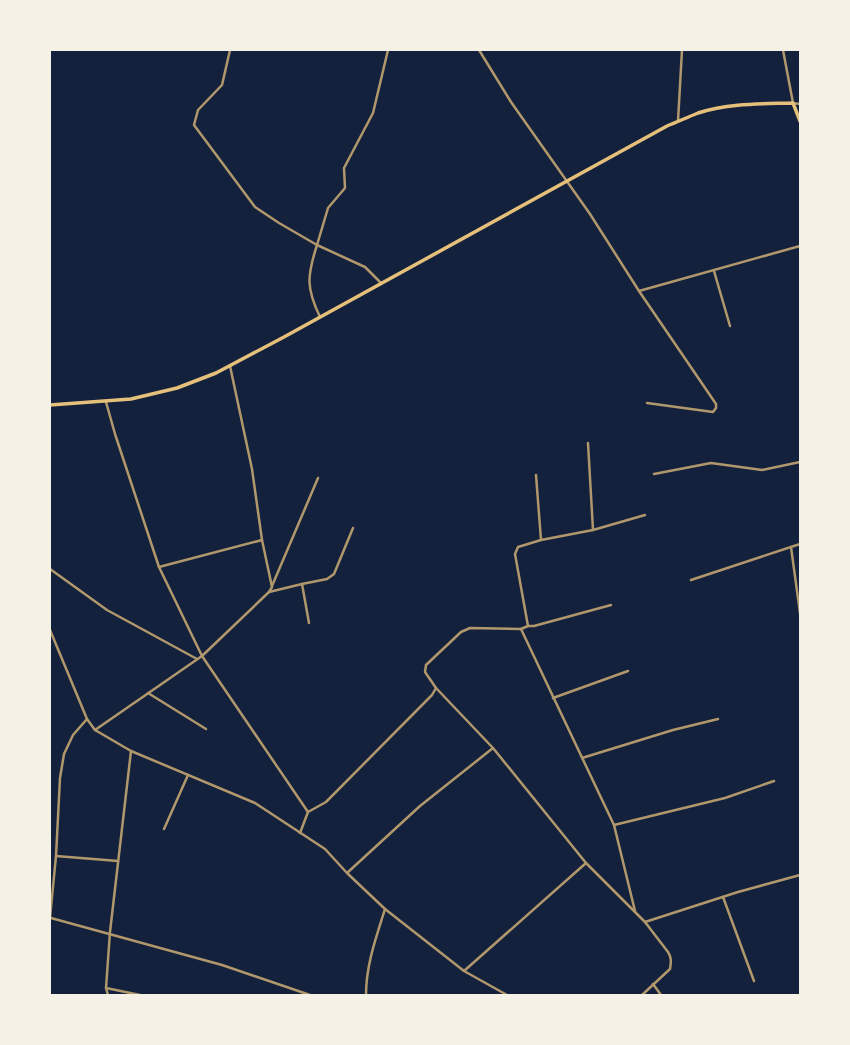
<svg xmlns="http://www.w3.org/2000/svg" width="850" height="1045" viewBox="0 0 850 1045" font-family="'Open Sans',sans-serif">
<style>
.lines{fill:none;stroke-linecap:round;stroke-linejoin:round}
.minor{stroke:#b1986c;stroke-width:2.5}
.secondary{stroke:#e5c07b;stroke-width:3.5}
</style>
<rect width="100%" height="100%" fill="#14213d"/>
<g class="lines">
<g class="minor">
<path d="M230 50 222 85 198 110 194 125 255 207 279 223 317 245C307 276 306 288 320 317"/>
<polyline points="479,50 511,102 590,214 639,291 716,404 716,408 713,412 647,403"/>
<polyline points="783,50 793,103 800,104"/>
<polyline points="678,121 682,50"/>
<polyline points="714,271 730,326"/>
<polyline points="381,283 365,267 317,245 328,208 345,188 344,168 373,113 388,50"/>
<polyline points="639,291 800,246"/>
<polyline points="230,366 252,469 262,540 272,587 269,592"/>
<polyline points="106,402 115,434 159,567 202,656 308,812"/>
<polyline points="588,443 593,530"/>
<polyline points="654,474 711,463 762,470 800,462"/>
<polyline points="536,475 541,540"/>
<polyline points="791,547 800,613"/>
<polyline points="159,567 262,540"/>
<polyline points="50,569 107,610 197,659"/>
<polyline points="691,580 800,544"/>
<polyline points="302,584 309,623"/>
<polyline points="272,586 318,478"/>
<polyline points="528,626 534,626 611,605"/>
<polyline points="50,630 87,719 95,730 131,751 255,803 325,849 347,873 385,909 464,971 507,995"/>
<polyline points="436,688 493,748"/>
<polyline points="148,693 206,729"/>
<polyline points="553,698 628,671"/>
<polyline points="95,730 202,656 269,592 302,584 327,579 334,574 353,528"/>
<polyline points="582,758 673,730 718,719"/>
<polyline points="614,825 725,798 774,781"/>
<polyline points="164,829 188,775"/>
<polyline points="300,833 308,812 326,802 432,695 436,688 425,672 426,665 461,632 470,628 521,629"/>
<polyline points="56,856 118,861"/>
<polyline points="347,873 420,806 493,748 586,863"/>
<polyline points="723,897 754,981"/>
<polyline points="635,911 614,825 521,629 528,626 515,554 518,547 541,540 593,530 645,515"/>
<polyline points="50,918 56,856 60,778 64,754 73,735 87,719"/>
<polyline points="51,918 222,965 310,995"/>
<polyline points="464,971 586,863 645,922 738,892 800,875"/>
<polyline points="653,984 661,995"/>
<polyline points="106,988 140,995"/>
<polyline points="108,995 106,988 110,932 131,751"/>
<path d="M366 995C366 965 376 938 385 909"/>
<path d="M642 995 670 969C671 962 672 958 668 952L645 922"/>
</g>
<path class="secondary" d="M50 405 131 399 177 388 216 373 284 337 667 126C677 122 688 117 698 113 729 103 761 104 793 103L800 121"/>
</g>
<rect width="850" height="1045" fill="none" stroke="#f6f1e7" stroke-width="102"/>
</svg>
